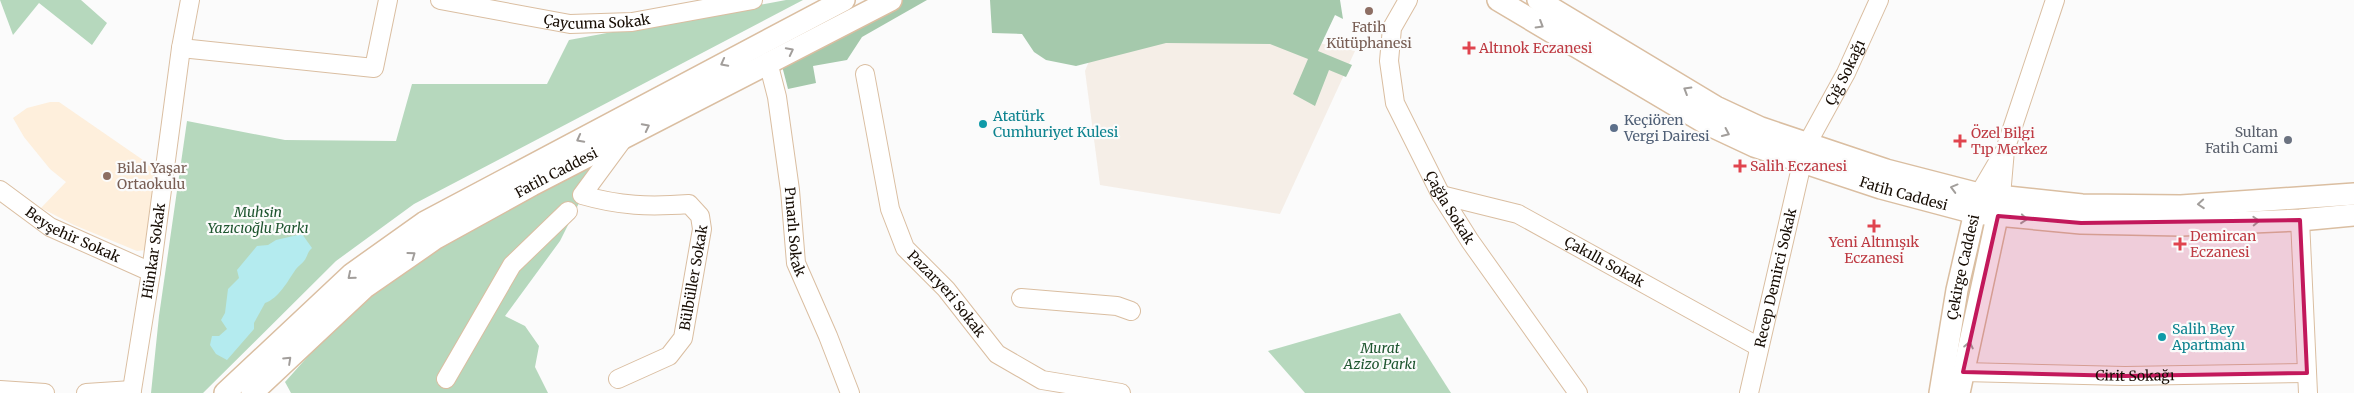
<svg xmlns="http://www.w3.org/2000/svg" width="2354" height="393" viewBox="0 0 2354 393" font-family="Merriweather,serif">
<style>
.built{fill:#f5eee7}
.education{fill:#feefdc}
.green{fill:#b6d8bd}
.forest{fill:#a5c9ac}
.water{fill:#b4ebef}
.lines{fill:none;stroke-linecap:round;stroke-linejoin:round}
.minor-casing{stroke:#dabea1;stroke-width:20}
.major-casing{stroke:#dabea1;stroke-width:24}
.minor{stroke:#fff;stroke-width:18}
.major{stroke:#fff;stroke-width:21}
.oneway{stroke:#a29e9b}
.marked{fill:#c2185b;fill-opacity:0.2;stroke:#c2185b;stroke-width:4;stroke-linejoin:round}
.education-dot{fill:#8d6e63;stroke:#fbfbfb;stroke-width:2}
.health-dot{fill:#e0444e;stroke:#fbfbfb;stroke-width:2}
.culture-dot{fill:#0f9aa8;stroke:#fbfbfb;stroke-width:2}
.service-dot{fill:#5c6f8a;stroke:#fbfbfb;stroke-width:2}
.worship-dot{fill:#6b7280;stroke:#fbfbfb;stroke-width:2}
.labels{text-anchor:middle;stroke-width:4.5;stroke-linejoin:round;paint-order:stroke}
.street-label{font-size:14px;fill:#170d04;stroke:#fbfbfb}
.education-label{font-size:14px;fill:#785e54;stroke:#fbfbfb}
.health-label{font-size:14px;fill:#be3a42;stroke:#fbfbfb;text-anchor:start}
.culture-label{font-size:14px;fill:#0d838f;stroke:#fbfbfb;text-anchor:start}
.service-label{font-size:14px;fill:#4e5e75;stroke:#fbfbfb;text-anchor:start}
.worship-label{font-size:14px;fill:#5b616d;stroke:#fbfbfb;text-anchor:end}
.park-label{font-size:14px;font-style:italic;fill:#1e552f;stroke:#fbfbfb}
</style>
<rect width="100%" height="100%" fill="#fbfbfb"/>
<polygon class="built" points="1266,31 1355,51 1280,214 1100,185 1085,71 1096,44"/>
<polygon class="education" points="50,102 59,102 156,169 146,250 137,251 74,225 41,208 66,182 50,169 24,137 13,118 27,108"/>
<g class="green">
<polygon points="0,0 81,0 107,23 92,45 39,3 13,35"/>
<polygon points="786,0 803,0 414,204 336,261 203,393 151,393 159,316 187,121 285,140 396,141 412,84 547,84 569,40"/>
<polygon points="603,155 560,241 505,316 525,326 539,346 535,367 548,393 291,393 285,382 335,326 438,241"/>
<polygon points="1400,313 1451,393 1305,393 1268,351"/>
</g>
<g class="forest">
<polygon points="903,0 927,0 862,37 847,60 813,66 816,83 788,89 781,62"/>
<polygon points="990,0 1340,0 1343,19 1335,15 1318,51 1352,65 1346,77 1329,70 1315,106 1293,94 1308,59 1270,44 1166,43 1076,66 1046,60 1034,52 1022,34 992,33"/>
</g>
<path class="water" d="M302 234 312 248C307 252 308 256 304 261 302 264 298 266 296 269 287 282 279 298 265 303L254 323V329L227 360 216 354 210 345 212 336H219L227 329 221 320 225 313 228 289 239 278 237 270 257 246 268 245 276 240Z"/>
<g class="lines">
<defs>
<g id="minor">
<path id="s1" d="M440 0 570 24 632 22 753 0"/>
<path id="s2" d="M1408 0 1392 28 1389 61 1395 103 1441 195 1470 241 1578 393"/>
<polyline points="181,48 374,68 388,0"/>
<path id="s3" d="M768 62 777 97 790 190 796 263 828 336 850 393"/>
<path id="s4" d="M865 74 890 209 905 248 946 289 997 354 1042 380 1121 393"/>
<path id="s5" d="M1807 144 1846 73 1879 0"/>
<path id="s6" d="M0 190 50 227 151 272"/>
<polyline points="1979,194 2002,155"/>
<path id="s7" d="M1441 195 1518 214 1759 347"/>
<polyline points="2001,196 2005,150 2055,0"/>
<polyline points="2300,220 2308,393"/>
<polyline points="1021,298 1117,306 1131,311"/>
<path id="s8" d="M1963 372 2125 376 2307 373"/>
<polyline points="446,379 512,265 568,211"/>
<path id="s9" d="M618 379 669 356 683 338 702 229 700 216 689 204C649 207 620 206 582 195L624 138"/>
<polyline points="0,390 45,393"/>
<polyline points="86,393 132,390"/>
<path id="s10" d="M129 393 132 390 151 272 181 48 190 0"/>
<path id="s11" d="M1749 393 1802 163"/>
</g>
<g id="major">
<path id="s12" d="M1498 0 1707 124 1754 146 1881 188 1975 213 2081 223 2181 225 2300 220 2354 215"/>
<polyline points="1538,0 1716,107 1761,128 1886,170 1979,194 2082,205 2181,206 2354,194"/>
<polyline points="225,393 352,274 425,222 844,0"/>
<path id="s13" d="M252 393 364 288 436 238 532 185 891 0"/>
<path id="s14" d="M1940 393 1957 290 1978 199"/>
<polyline points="1959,393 2000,203"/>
</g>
</defs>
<use href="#minor" class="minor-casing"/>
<use href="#major" class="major-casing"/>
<use href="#minor" class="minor"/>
<use href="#major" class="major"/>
</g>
<defs><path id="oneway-chevron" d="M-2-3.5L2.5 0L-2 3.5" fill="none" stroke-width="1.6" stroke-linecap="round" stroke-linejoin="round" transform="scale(1.25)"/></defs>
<g class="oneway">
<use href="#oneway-chevron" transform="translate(1540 25) rotate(31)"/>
<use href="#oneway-chevron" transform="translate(790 51) rotate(-27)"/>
<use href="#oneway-chevron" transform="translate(724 63) rotate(152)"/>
<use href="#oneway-chevron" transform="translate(1687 90) rotate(-149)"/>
<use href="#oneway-chevron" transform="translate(646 127) rotate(-27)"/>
<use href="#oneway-chevron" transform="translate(1726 133) rotate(25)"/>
<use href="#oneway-chevron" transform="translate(580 139) rotate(152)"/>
<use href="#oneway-chevron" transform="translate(1954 188) rotate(-165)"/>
<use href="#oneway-chevron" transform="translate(2201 204) rotate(176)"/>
<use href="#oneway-chevron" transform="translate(2024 219) rotate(5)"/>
<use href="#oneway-chevron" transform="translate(2256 221) rotate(-2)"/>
<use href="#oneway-chevron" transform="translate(412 255) rotate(-36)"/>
<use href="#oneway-chevron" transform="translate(351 276) rotate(140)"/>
<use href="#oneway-chevron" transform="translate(1969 345) rotate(-78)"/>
<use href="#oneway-chevron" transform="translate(288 360) rotate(-43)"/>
</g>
<path class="marked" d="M1998 216 2081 223 2300 220 2307 373 2125 376 1963 372Z"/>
<g class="education-dot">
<circle cx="1369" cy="11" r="5"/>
<circle cx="107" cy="176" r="5"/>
</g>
<g class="health-dot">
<path d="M1466.5 40.5h5v5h5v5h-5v5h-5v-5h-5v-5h5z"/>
<path d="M1957.5 133.5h5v5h5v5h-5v5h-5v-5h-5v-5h5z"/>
<path d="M1737.5 158.5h5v5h5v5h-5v5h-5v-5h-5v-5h5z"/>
<path d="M1871.5 218.5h5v5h5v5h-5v5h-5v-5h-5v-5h5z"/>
<path d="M2177.5 236.5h5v5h5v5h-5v5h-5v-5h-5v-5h5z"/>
</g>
<g class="culture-dot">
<circle cx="983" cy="124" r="5"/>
<circle cx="2162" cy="337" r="5"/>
</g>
<circle class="service-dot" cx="1614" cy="128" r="5"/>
<circle class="worship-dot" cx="2288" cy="140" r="5"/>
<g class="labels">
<g class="street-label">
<text dy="5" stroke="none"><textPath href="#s1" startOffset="159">Çaycuma Sokak</textPath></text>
<text dy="5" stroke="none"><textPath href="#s5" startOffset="81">Çığ Sokağı</textPath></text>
<text dy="5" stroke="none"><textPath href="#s13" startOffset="378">Fatih Caddesi</textPath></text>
<text dy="5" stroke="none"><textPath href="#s12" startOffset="452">Fatih Caddesi</textPath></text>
<text dy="5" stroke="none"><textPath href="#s2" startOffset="226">Çağla Sokak</textPath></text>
<text dy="5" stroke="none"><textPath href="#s3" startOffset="172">Pınarlı Sokak</textPath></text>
<text dy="5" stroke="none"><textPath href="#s6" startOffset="86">Beyşehir Sokak</textPath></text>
<text dy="5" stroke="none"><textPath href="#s10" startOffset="145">Hünkar Sokak</textPath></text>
<text dy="5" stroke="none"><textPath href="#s7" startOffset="178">Çakıllı Sokak</textPath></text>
<text dy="5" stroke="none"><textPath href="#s14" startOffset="128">Çekirge Caddesi</textPath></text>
<text dy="5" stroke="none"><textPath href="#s9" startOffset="140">Bülbüller Sokak</textPath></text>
<text dy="5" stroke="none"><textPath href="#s11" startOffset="118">Recep Demirci Sokak</textPath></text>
<text dy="5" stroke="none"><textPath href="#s4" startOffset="241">Pazaryeri Sokak</textPath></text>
<text dy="5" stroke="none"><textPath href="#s8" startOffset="172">Cirit Sokağı</textPath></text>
</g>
<g class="education-label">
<text x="1369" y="32">Fatih<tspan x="1369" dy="16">Kütüphanesi</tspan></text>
<text x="117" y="173" text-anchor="start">Bilal Yaşar<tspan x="117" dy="16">Ortaokulu</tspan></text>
</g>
<g class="health-label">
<text x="1479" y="53">Altınok Eczanesi</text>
<text x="1971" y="138">Özel Bilgi<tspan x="1971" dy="16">Tıp Merkez</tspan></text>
<text x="1750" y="171">Salih Eczanesi</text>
<text x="2190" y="241">Demircan<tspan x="2190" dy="16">Eczanesi</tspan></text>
<text x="1874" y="247" text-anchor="middle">Yeni Altınışık<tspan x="1874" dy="16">Eczanesi</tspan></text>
</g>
<g class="culture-label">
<text x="993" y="121">Atatürk<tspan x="993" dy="16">Cumhuriyet Kulesi</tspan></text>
<text x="2172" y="334">Salih Bey<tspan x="2172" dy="16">Apartmanı</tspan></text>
</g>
<g class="service-label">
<text x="1624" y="125">Keçiören<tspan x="1624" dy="16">Vergi Dairesi</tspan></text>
</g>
<g class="worship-label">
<text x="2278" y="137">Sultan<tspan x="2278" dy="16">Fatih Cami</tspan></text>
</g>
<g class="park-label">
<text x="258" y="217">Muhsin<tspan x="258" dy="16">Yazıcıoğlu Parkı</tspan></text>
<text x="1380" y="353">Murat<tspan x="1380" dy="16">Azizo Parkı</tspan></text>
</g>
</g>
</svg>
